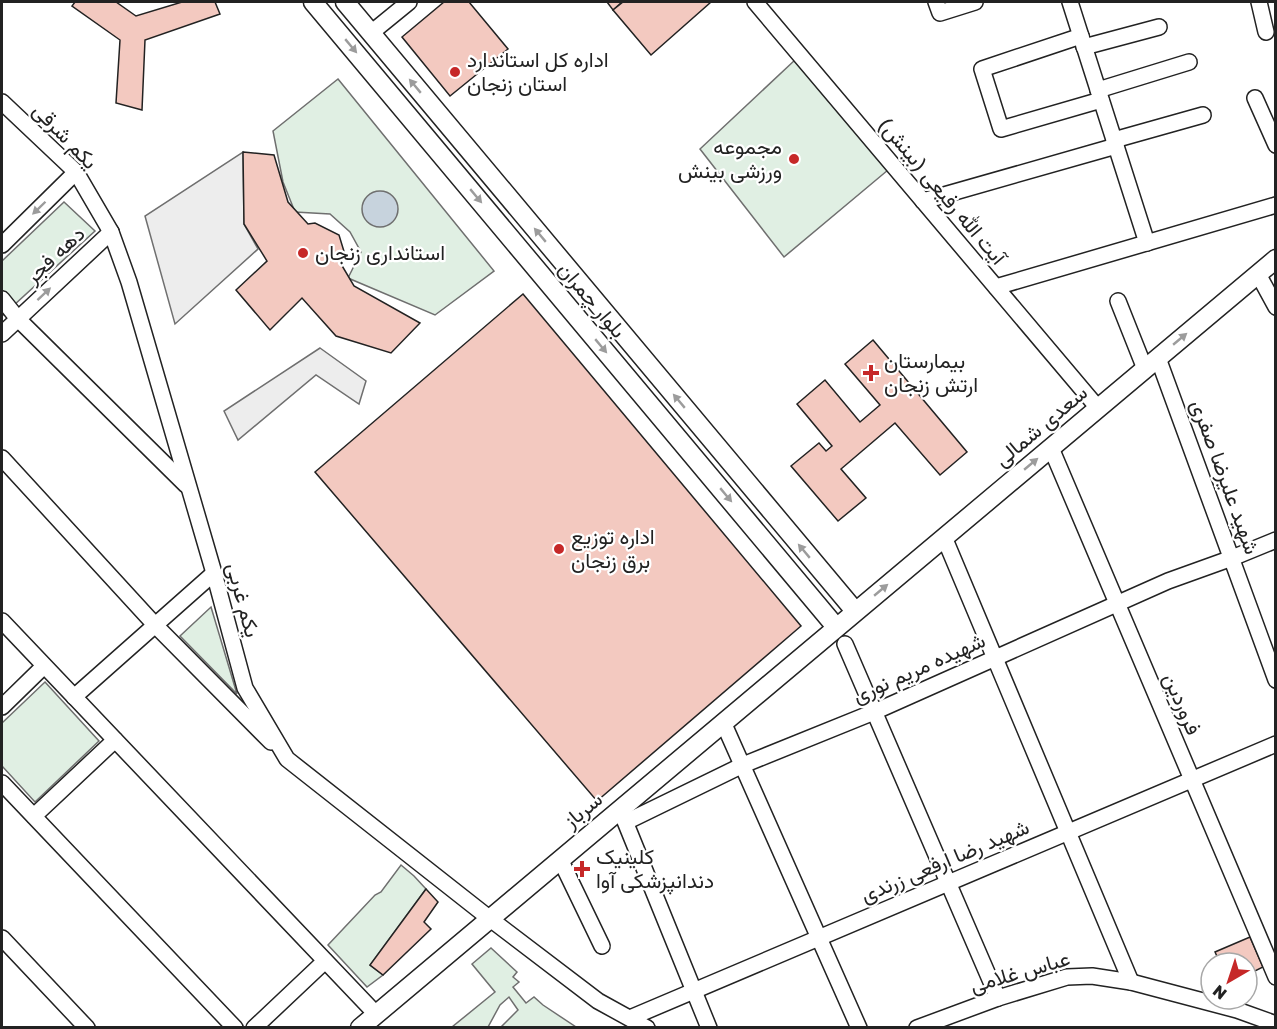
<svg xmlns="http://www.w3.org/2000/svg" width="1277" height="1029" viewBox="0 0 1277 1029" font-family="'Golos Text',Vazirmatn,sans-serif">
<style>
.green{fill:#e0efe3;stroke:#6f6f6f;stroke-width:1.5}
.parking{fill:#ededed;stroke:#6f6f6f;stroke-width:1.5}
.water{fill:#c7d3dd;stroke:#6f6f6f;stroke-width:1.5}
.building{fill:#f3c9c0;stroke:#222;stroke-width:1.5}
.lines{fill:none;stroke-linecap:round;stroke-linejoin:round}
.minor-casing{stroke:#222;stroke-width:18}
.major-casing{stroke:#222;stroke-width:21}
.minor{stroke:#fff;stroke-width:15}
.major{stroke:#fff;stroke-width:18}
.oneway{fill:#9c9c9c}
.poi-dot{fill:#c62828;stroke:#fff;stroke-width:2}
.labels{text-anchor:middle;stroke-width:4.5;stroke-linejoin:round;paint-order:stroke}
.poi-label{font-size:21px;fill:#222;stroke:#fff;text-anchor:start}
.street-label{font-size:21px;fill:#222;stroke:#fff}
</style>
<rect width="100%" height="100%" fill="#fff"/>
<g class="green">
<polygon points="796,59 888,170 784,257 700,149"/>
<polygon points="338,79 494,271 435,315 348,278 361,252 350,232 330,214 295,212 283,182 273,131"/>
<polygon points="64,202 95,231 2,316 2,261"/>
<polygon points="211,607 237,694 180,636"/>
<polygon points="45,682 99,741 35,802 2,766 2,723"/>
<polygon points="401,865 414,876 426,889 370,965 383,975 367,987 328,945 375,895 381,892"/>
<polygon points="491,948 517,972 513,977 519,982 513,987 526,1003 534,997 543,1005 576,1027 501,1027 518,1010 509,997 500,1005 488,1027 452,1027 495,992 472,964"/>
</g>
<g class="parking">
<polygon points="243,152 244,224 258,249 175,324 145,216"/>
<polygon points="320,348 366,381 359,404 316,375 238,440 224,411"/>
</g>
<circle class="water" cx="380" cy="209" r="18"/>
<g class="building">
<polygon points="75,2 116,2 136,16 182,2 215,2 220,14 145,40 142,110 116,103 120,40 72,6"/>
<polygon points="444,2 469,2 508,49 450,96 402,37"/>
<polygon points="607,2 622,2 613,10"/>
<polygon points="623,2 711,2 651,55 613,10"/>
<polygon points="243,152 274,155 288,202 308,224 315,223 339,235 346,258 341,264 354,286 420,323 391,353 336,336 302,298 270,330 236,290 267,261 244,224"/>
<polygon points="523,294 801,626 597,801 315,472"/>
<polygon points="873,340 967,452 940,475 895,423 841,469 866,498 838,521 791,466 819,443 826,451 832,446 797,404 825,380 860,422 880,405 845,364"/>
<polygon points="426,889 438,902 424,922 431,929 383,975 370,965"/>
<polygon points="1250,937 1263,967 1247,975 1247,963 1220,963 1215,952"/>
</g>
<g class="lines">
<defs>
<g id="minor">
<polyline points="755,2 1098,408"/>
<polyline points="936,2 940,13 975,2"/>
<polyline points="1070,2 1147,243"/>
<polyline points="1259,2 1266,32"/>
<polyline points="371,33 409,2"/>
<polyline points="1081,36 982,69 1001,129 1101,100"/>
<polyline points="1084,47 1159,27"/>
<polyline points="1098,90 1189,62"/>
<polyline points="1255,98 1276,145"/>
<polyline points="2,102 76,172 111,232 129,282 214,573 245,688 287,759 489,918 598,1001 647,1028"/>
<polyline points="1114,140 1203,115"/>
<polyline points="923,201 1116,146"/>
<polyline points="2,245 76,172"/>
<polyline points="1258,274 1276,307"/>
<polyline points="996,287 1276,205"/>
<polyline points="2,299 18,319 186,485"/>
<polyline points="1118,301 1145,369"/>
<polyline points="2,334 111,232"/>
<polyline points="1158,358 1276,680"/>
<polyline points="1051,448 1276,977"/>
<polyline points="2,458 156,626 271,742"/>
<polyline points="944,537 1131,982"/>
<polyline points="2,621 375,1013"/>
<polyline points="845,644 998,998"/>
<polyline points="74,697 214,573"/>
<polyline points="2,707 44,666"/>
<polyline points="723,722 859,1028"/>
<polyline points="2,783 235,1028"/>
<polyline points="622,814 709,1028"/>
<polyline points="34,816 115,740"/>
<polyline points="626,822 743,765 874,712 1168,581 1232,558 1276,540"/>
<polyline points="560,859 602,946"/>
<polyline points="2,938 87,1028"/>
<polyline points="630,1018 1276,744"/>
<polyline points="254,1028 325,961"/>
<polyline points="917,1028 998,998 1067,977 1092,976 1131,982 1237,1010 1276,1024"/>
</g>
<g id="major">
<polyline points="313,2 836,627"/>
<polyline points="345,2 855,611"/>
<polyline points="360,1028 1276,259"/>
</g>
</defs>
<use href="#minor" class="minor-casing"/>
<use href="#major" class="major-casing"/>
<use href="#minor" class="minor"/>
<use href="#major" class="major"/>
</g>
<defs><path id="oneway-solid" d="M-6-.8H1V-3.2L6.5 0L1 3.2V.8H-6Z" transform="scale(1.5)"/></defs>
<g class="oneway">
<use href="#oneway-solid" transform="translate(351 46) rotate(50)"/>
<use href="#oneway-solid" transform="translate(415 86) rotate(-130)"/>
<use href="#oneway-solid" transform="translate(476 196) rotate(50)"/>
<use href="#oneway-solid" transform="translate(39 208) rotate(136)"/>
<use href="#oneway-solid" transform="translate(540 235) rotate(-130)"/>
<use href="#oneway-solid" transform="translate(44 294) rotate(-43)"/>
<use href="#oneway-solid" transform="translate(1180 339) rotate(-40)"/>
<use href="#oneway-solid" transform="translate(601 346) rotate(50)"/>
<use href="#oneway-solid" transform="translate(679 401) rotate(-130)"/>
<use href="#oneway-solid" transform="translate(1031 464) rotate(-40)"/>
<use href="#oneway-solid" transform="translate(726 495) rotate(50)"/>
<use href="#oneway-solid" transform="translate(804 551) rotate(-130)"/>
<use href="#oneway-solid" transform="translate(881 590) rotate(-40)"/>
</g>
<g class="poi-dot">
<circle cx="455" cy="72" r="6"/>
<circle cx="794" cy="159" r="6"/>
<circle cx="303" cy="253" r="6"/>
<path d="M868 364h6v6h6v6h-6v6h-6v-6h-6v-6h6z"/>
<circle cx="559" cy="549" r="6"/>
<path d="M579 860h6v6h6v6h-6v6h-6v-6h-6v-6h6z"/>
</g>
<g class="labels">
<g class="poi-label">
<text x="467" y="67">اداره کل استاندارد<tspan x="467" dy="24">استان زنجان</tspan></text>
<text x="782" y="154" text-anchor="end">مجموعه<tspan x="782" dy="24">ورزشی بینش</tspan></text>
<text x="315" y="260">استانداری زنجان</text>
<text x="884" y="368">بیمارستان<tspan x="884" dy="24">ارتش زنجان</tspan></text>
<text x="571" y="544">اداره توزیع<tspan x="571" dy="24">برق زنجان</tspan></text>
<text x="596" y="864">کلینیک<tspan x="596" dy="24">دندانپزشکی آوا</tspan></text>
</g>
<g class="street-label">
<text transform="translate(65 136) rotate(46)" y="7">یکم شرقی</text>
<text transform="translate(942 191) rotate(50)" y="7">آیت الله رفیعی (بینش)</text>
<text transform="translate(55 255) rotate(-43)" y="7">دهه فجر</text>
<text transform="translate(592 300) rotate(50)" y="7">بلوار چمران</text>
<text transform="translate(1041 426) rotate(-40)" y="7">سعدی شمالی</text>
<text transform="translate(1225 477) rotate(70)" y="7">شهید علیرضا صفری</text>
<text transform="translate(243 600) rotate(75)" y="7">یکم غربی</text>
<text transform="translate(919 668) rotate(-24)" y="7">شهیده مریم نوری</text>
<text transform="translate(1182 704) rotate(67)" y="7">فروردین</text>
<text transform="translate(583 810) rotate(-40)" y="7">سرباز</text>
<text transform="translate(945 861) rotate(-23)" y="7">شهید رضا ارفعی زرندی</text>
<text transform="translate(1020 972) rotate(-16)" y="7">عباس غلامی</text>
</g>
</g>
<rect width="1277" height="1029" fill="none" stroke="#222222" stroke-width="6"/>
<g transform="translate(1229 981) rotate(219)"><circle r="28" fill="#ffffff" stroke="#a7a7a7" stroke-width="1.5"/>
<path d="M0-4.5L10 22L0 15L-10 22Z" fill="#c62828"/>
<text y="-9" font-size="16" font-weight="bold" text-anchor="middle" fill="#222222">N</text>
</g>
</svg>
